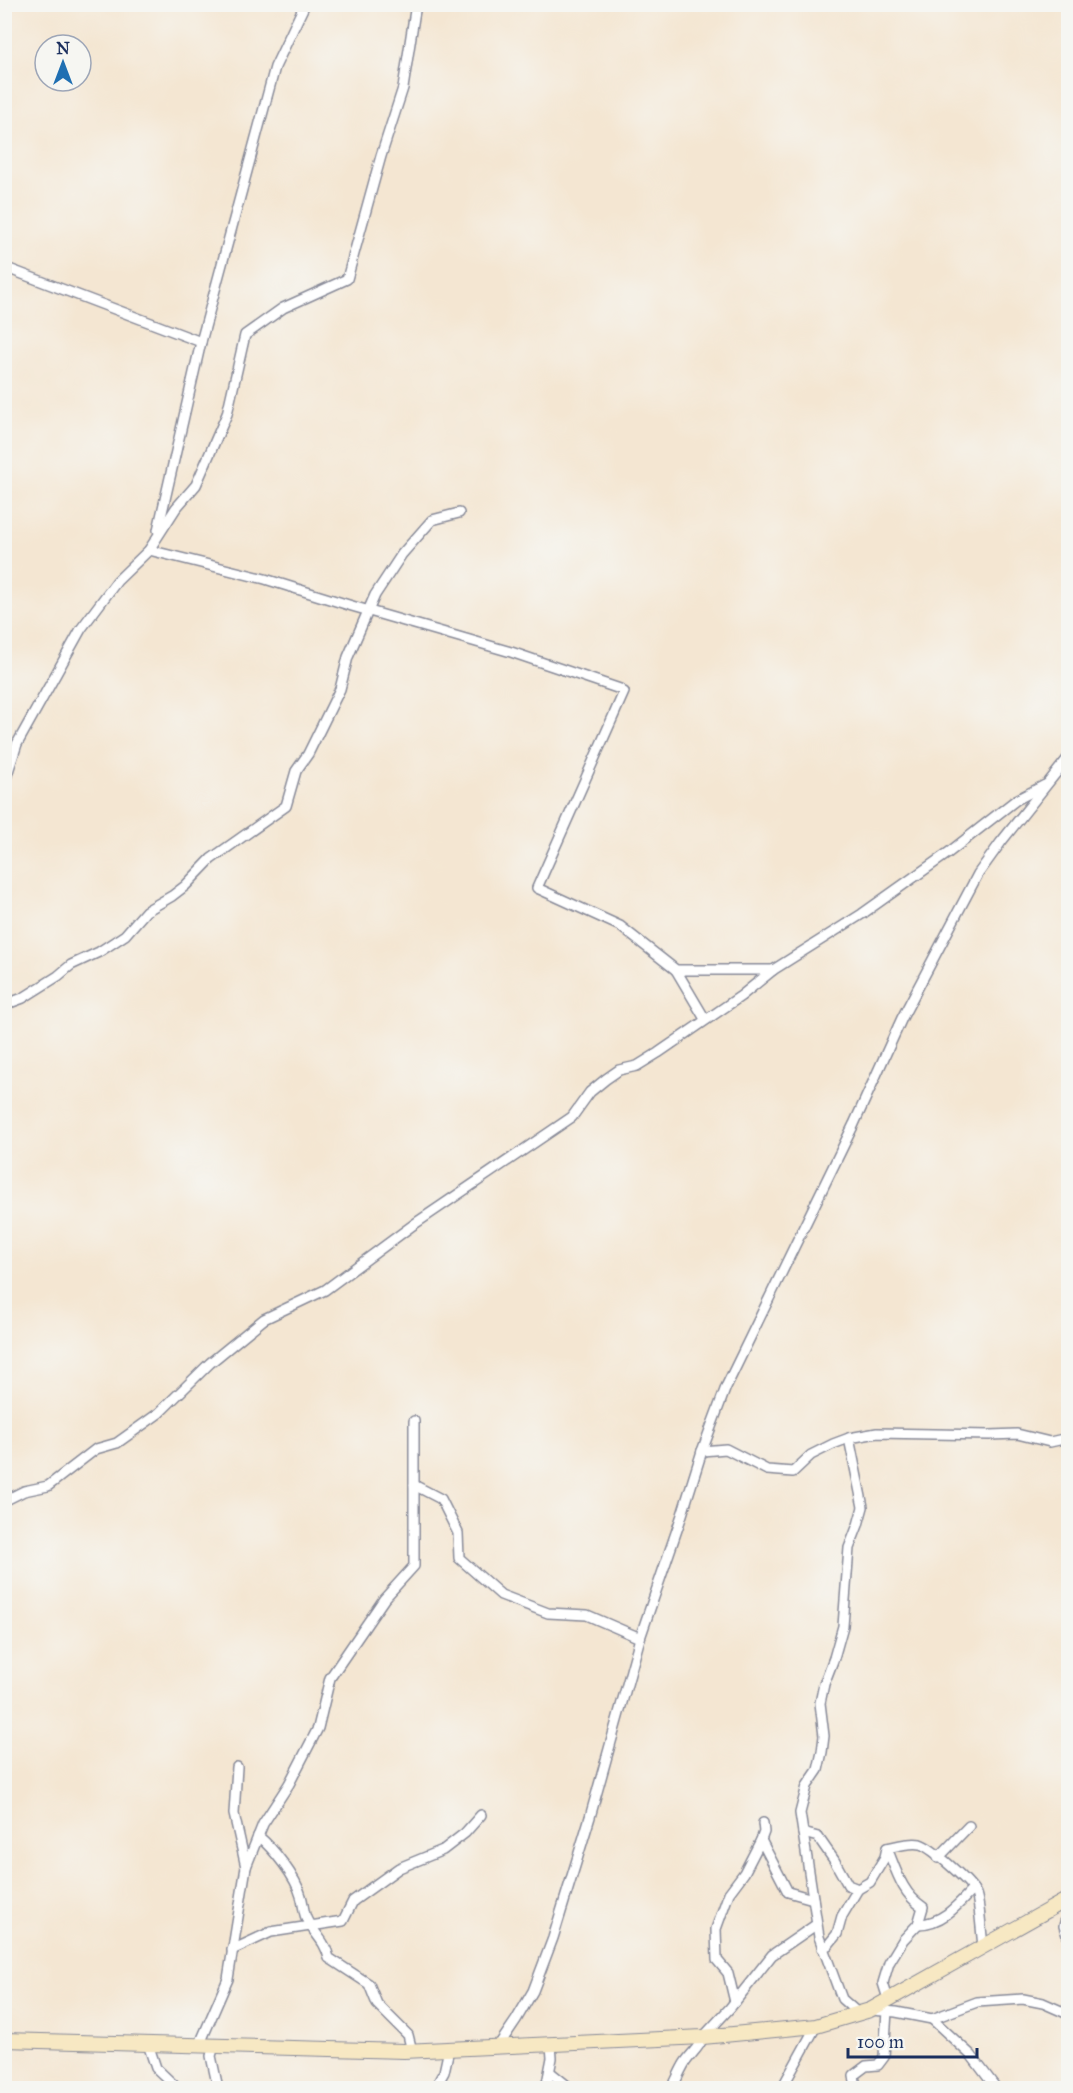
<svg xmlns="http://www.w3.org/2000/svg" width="1073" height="2093" viewBox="0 0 1073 2093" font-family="'IM FELL Great Primer',serif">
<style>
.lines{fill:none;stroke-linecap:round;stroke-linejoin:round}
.street-casing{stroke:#888a98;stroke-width:12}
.secondary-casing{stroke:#888a98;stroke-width:16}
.street{stroke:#fff;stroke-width:9}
.secondary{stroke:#f7e8c3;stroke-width:14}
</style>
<rect width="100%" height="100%" fill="#f6f6f2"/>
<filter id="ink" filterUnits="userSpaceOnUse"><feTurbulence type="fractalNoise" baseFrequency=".0167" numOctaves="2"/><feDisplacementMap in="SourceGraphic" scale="12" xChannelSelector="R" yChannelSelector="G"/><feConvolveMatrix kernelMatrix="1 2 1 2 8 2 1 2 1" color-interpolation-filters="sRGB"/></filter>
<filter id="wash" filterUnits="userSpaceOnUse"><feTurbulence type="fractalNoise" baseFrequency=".008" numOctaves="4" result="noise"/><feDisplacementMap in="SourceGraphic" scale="24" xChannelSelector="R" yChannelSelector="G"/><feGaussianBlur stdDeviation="1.35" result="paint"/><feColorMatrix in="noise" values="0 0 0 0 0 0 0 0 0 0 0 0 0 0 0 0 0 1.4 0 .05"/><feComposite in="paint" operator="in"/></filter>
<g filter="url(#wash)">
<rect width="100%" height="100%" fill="#f4e6d2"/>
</g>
<g filter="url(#ink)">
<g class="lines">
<defs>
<g id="street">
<polyline points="4,267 201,342"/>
<polyline points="158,530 201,342 275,67 305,4"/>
<polyline points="149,550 265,579 352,606 511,652 620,689"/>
<polyline points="624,692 537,888 620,926 676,970 773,970"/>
<polyline points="4,784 17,744 81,629 117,581 149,550 176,508 196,485 227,414 245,335 283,308 347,279 381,156 403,88 416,4"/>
<polyline points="676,970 705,1019"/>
<polyline points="4,1005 23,998 58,976 71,965 99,952 125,935 146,911 172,896 185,886 211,859 286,806 296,771 308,754 340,689 348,657 375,595 402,554 432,520 459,513"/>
<polyline points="849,1438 863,1507 858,1525 849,1548 843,1626 834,1658 824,1684 820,1703 824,1736 822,1752 818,1770 807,1786 800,1813 819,1937 842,1999 859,2014"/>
<polyline points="702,1451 726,1449 767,1470 793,1472 811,1455 833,1444 849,1438 877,1433 990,1435 1017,1434 1050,1442 1068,1438"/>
<polyline points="414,1485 441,1499 458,1533 459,1558 501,1595 548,1613 587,1615 640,1638"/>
<polyline points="4,1501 24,1491 48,1486 96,1449 117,1443 159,1413 210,1363 264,1319 325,1290 413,1225 572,1117 590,1092 606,1079 619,1070 637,1066 658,1053 741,996 773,970 862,914 948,853 1016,800 1045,785"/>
<polyline points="237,1767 234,1814 246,1867"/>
<polyline points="803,1833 818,1837 834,1860 848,1885 858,1889"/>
<path d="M258 1836C273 1848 296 1877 301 1896 304 1905 303 1914 308 1922 316 1935 326 1943 329 1958L369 1984 377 2004 408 2035 412 2051"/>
<polyline points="761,1840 788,1892 813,1899"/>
<path d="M887 1848C896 1870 902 1894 923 1907L918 1924 903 1940 889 1963 883 1983 888 1999"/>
<polyline points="938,1858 969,1826"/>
<polyline points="1068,1912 1064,1926 1068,1938"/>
<path d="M918 1924C942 1924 958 1905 973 1889"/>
<path d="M822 1948 828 1945 837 1934 842 1916 858 1889 870 1882 885 1857 887 1848C897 1846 910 1842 920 1844 931 1847 972 1883 976 1894 980 1904 981 1933 983 1945"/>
<polyline points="232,1950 271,1932 343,1921 353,1901 399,1868 443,1850 465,1833 481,1815"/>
<polyline points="735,2002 728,1973 717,1960 716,1929 729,1893 744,1873 761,1840 764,1832 763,1823"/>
<polyline points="871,2010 896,2012 932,2019 977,2002 1023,1999 1043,2003 1068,2014"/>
<polyline points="932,2019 971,2055 996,2088"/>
<polyline points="148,2044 156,2068 177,2088"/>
<polyline points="199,2046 228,1979 246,1867 263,1824 289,1784 318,1728 330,1678 384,1599 414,1566 414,1421"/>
<polyline points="214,2046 211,2056 218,2088"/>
<polyline points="497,2048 516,2020 533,1991 553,1938 590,1817 640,1638 681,1518 702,1451 726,1387 854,1124 902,1018 978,874 1001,842 1068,758"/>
<polyline points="550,2072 570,2088"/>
<polyline points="435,2088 444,2072 449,2049"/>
<polyline points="546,2088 552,2058 551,2045"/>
<path d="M672 2088C676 2081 679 2073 683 2066 688 2056 700 2048 703 2037L730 2008 772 1955 817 1924"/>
<polyline points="782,2088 816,2026"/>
<polyline points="856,2088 854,2075 866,2066 878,2065 884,2057 887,2011"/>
</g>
<polyline id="secondary" points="4,2040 404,2051 703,2037 816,2026 870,2010 1068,1899"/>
</defs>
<use href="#street" class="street-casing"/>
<use href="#secondary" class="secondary-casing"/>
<use href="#street" class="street"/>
<use href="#secondary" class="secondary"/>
</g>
</g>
<rect width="1073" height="2093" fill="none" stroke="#f6f6f2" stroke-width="24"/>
<g transform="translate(63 63)"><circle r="28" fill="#f6f6f2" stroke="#9ea6b7" stroke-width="1.5"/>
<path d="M0-4.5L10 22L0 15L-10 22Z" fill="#1f6fb2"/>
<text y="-9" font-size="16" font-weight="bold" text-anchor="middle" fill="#1b2f5e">N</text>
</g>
<path d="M848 2048v9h129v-9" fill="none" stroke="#1b2f5e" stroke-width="3"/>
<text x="857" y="2048" font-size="18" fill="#1b2f5e" stroke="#f6f6f2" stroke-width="4.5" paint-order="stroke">100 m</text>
</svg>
